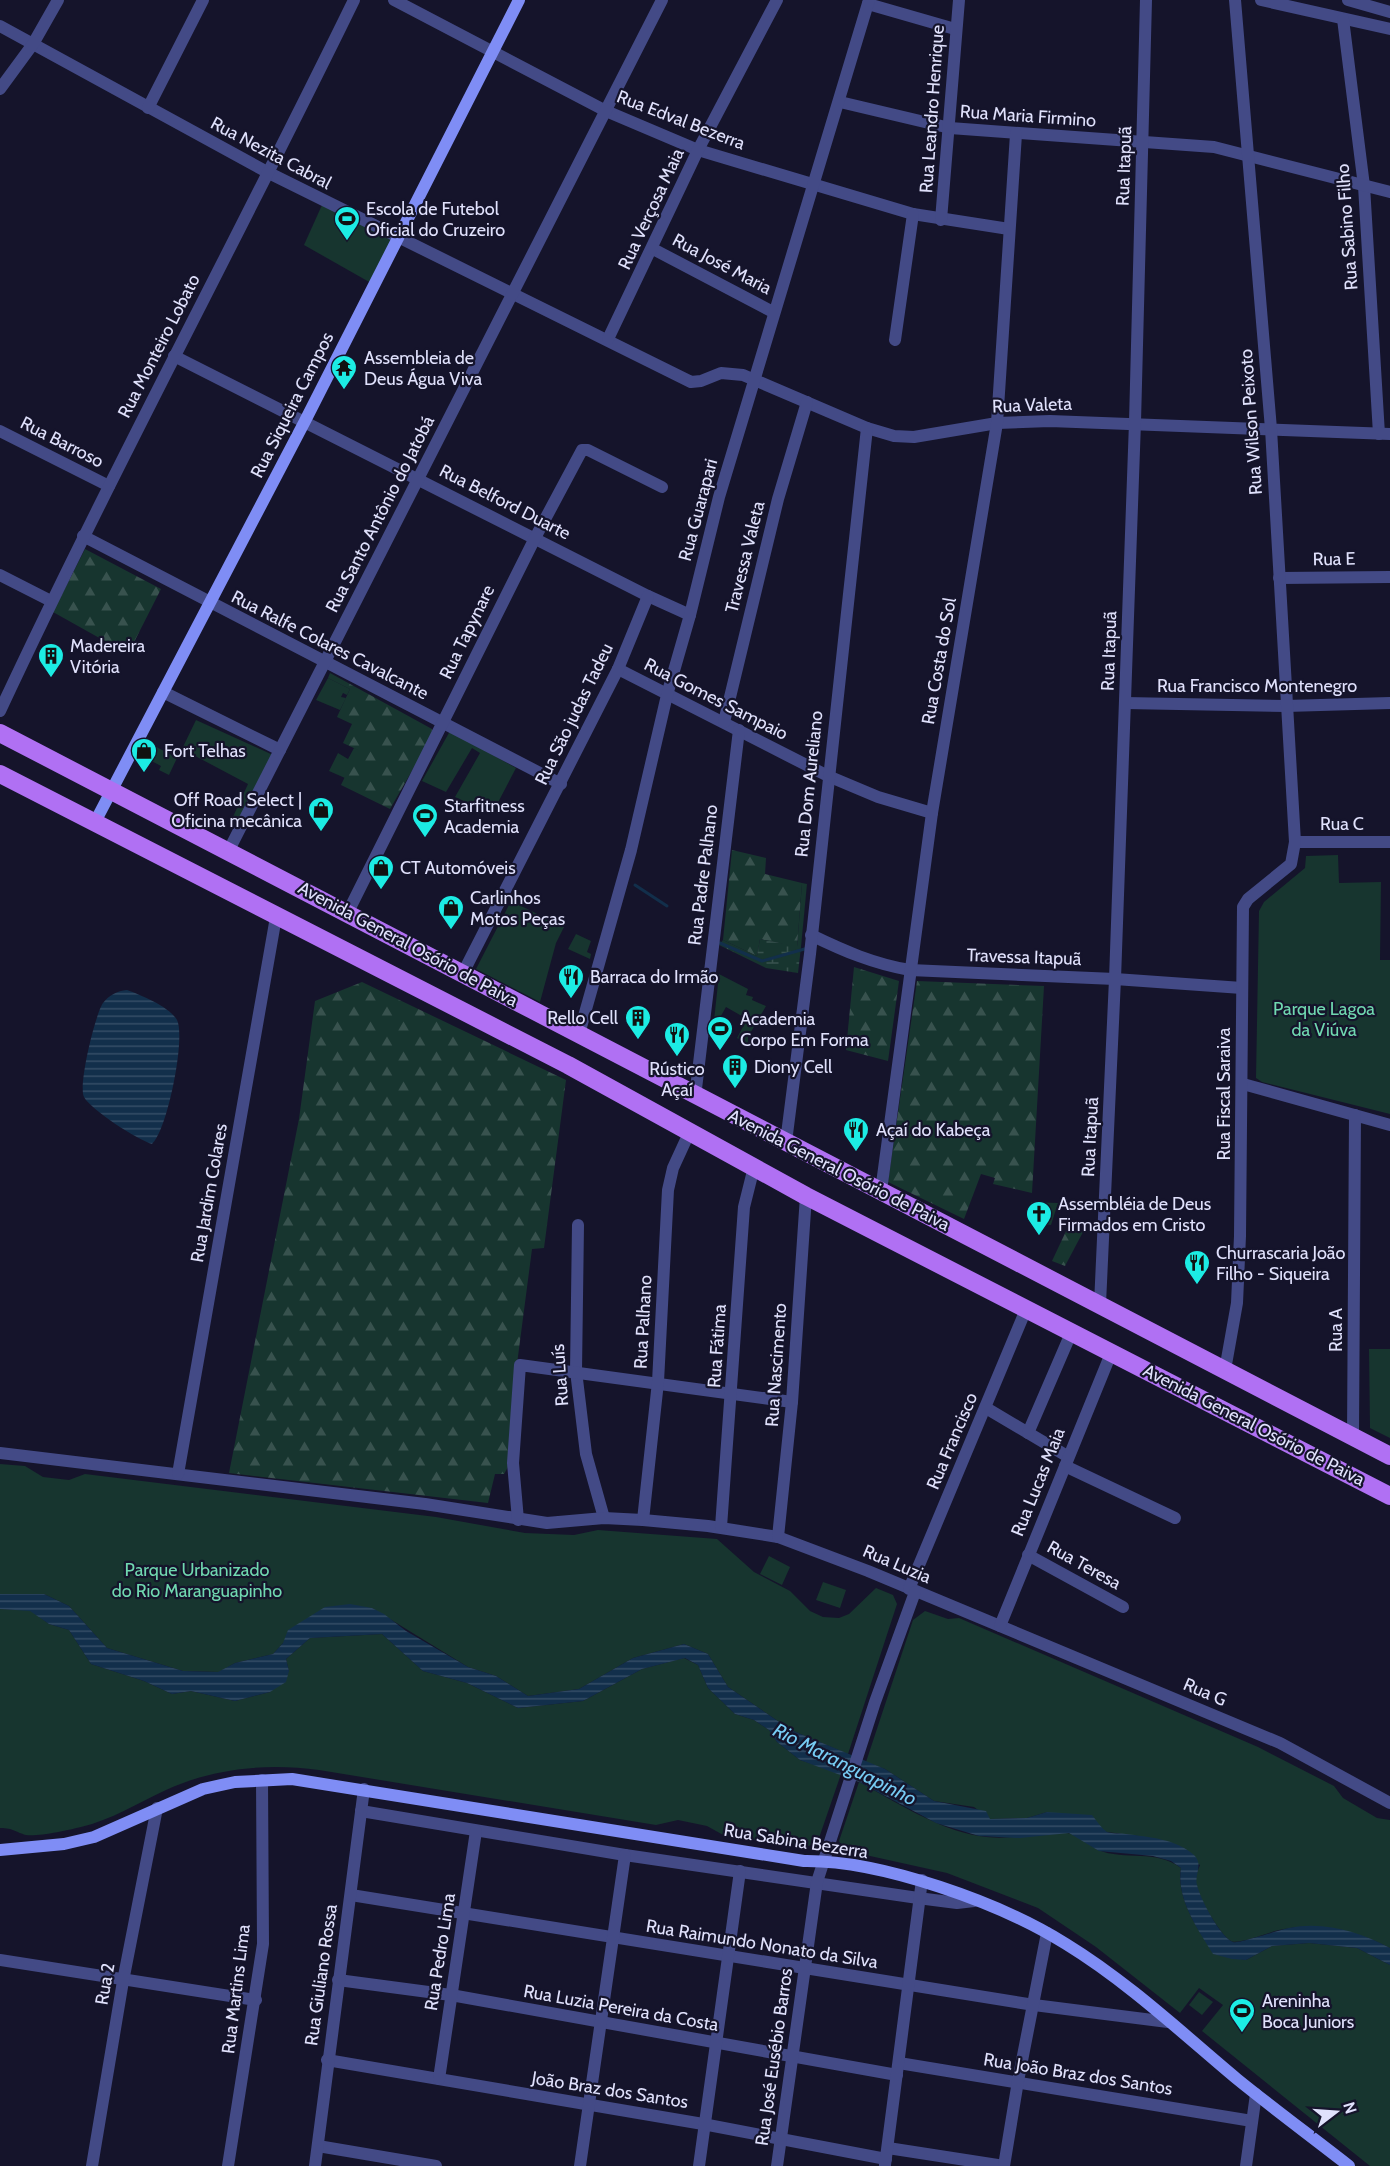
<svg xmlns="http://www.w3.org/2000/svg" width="1390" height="2166" viewBox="0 0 1390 2166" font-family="Cabin,sans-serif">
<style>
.green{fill:#17352f}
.forest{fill:url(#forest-firs)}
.wetland{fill:url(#wetland-marsh)}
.water{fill:url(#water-rules)}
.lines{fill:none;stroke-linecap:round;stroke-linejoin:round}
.stream{stroke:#122f4b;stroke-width:3}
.street{stroke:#434a86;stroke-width:12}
.secondary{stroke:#7f8df5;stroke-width:12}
.primary{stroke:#b070f3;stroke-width:18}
.labels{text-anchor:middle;stroke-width:4.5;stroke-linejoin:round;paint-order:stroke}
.street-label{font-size:18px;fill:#e0e1fc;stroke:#15142b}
.poi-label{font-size:18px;fill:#e0e1fc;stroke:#15142b;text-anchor:start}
.park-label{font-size:18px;fill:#70d8b0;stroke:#15142b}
.water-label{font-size:20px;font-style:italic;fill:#77ccf4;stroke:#15142b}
</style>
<defs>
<pattern id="forest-firs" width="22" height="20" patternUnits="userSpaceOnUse" patternTransform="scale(1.5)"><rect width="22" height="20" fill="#17352f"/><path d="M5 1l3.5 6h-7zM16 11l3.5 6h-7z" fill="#38524e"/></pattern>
<pattern id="wetland-marsh" width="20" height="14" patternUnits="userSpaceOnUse" patternTransform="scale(1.5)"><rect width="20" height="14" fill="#17352f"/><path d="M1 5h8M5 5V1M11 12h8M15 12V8" fill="none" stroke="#38524e"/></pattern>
<pattern id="water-rules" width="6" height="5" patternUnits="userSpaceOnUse" patternTransform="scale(1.5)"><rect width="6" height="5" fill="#122f4b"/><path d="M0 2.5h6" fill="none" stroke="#344d66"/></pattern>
</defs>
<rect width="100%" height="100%" fill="#15142b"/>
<g class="green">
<polygon points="322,205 391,239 371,283 304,245"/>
<polygon points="328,678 350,689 347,695 343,693 341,697 346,698 340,710 316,700"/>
<polygon points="196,720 273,755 238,822 232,819 248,784 182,749"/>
<polygon points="450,731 516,768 492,814 455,797 480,753 472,748 446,792 422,781"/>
<polygon points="149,743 177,758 169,775 159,770 161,766 142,756"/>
<polygon points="354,748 359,750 345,778 329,771 338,753 348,759"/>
<polygon points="1338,855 1339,883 1381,882 1380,960 1390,960 1390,1114 1262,1082 1256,1078 1259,911 1264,902 1305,868 1306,856"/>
<polygon points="802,883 807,884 801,947 797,947"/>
<polygon points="511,901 564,927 556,943 540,1002 476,969"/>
<polygon points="576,934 591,941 587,952 591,954 590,959 568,949"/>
<polygon points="719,974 748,989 746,995 753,997 752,1000 766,1006 748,1037 748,1045 737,1038 747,1019 726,1007 713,1030"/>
<polygon points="1031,1202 1058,1203 1051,1225 1030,1223"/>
<polygon points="1369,1349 1390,1349 1390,1438 1370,1428"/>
<polygon points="0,1464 25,1466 43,1477 69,1480 85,1474 436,1517 525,1533 574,1535 598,1530 717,1539 754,1572 790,1591 810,1611 823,1617 839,1618 849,1614 876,1588 893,1595 897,1604 848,1754 791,1730 728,1687 708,1654 684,1644 633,1658 579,1689 528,1696 496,1676 468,1667 372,1608 283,1643 273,1654 235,1663 219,1672 183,1671 107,1648 69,1606 44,1594 0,1594"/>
<polygon points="769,1556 790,1567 782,1585 760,1574"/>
<polygon points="823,1582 846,1590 840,1608 816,1600"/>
<path d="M0 1609 30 1610 49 1624 69 1630 91 1664 144 1681 172 1694 191 1691 235 1701 270 1692 289 1671 286 1659 310 1638 382 1634 423 1671 467 1683 518 1708 583 1701 642 1669 684 1658 698 1665 708 1688 735 1714 754 1720 769 1730 777 1742 800 1760 841 1774 819 1838 815 1844 808 1846 725 1836 707 1826 678 1820 656 1825 319 1770C267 1763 214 1768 166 1790 138 1803 111 1820 81 1827 69 1830 37 1837 26 1835 15 1832 14 1828 0 1828Z"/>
<path d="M925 1611 948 1619 959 1618 1258 1747 1334 1786 1343 1798 1377 1818 1390 1820V1948C1355 1930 1319 1921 1279 1930 1269 1932 1237 1945 1231 1941 1220 1935 1197 1895 1196 1883 1195 1877 1198 1870 1200 1865L1138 1836 1107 1832 1047 1812 1027 1818 990 1819 974 1807 934 1801 885 1769 866 1762 913 1620Z"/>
<path d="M859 1782C896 1802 937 1829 979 1836 1008 1841 1037 1833 1066 1833 1076 1833 1088 1845 1098 1850 1125 1861 1156 1849 1181 1868 1176 1899 1198 1929 1214 1954L1246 1960 1272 1946 1309 1943 1357 1948 1390 1965V2166H1370L1202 2031 1223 2005 1199 1988 1180 2013 1096 1947 1038 1908 947 1873 843 1850 839 1841Z"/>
<polygon points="1199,1992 1213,2002 1202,2015 1189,2005"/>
</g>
<g class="forest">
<polygon points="85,549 161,589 128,654 53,612"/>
<polygon points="330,673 432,729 432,736 390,809 341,785 358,750 343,743 352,724 337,717 350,689 328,678"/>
<polygon points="732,850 766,858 765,874 802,883 797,947 760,939 757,956 723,940"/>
<polygon points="854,967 899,981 888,1061 846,1050"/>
<polygon points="917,981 1044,986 1032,1193 993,1184 995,1178 981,1174 964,1219 888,1182"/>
<polygon points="362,982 566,1080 544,1248 532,1249 517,1364 512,1460 504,1474 495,1474 488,1503 229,1473 299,1119 315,1001"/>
<polygon points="1068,1227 1083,1232 1065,1266 1052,1261"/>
</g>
<polygon class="wetland" points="760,939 801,947 798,973 766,968 719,945 723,940 757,956"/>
<g class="water">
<path d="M127 990C141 995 170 1007 177 1020 186 1038 167 1132 152 1144 138 1140 91 1110 84 1097 78 1086 95 1015 103 1003 109 995 117 991 127 990Z"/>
<path d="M0 1594H44L69 1606 107 1648 183 1671 218 1672 235 1663 273 1654 283 1643 288 1630 325 1607 350 1604 372 1608 384 1614 406 1631 468 1667 496 1676 528 1696 579 1689 633 1658 684 1644 708 1654 728 1687 791 1730 885 1769 934 1801 986 1811 990 1819 1027 1818 1047 1812 1092 1815C1096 1820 1102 1829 1107 1832 1112 1834 1121 1833 1126 1834 1148 1837 1177 1839 1194 1855 1204 1865 1194 1874 1197 1885 1200 1898 1220 1937 1233 1942 1237 1944 1279 1930 1289 1928 1325 1921 1359 1932 1390 1948V1965L1357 1948 1309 1943 1272 1946 1246 1960 1232 1959 1213 1954C1198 1929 1176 1899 1181 1868L1171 1861 1153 1856 1099 1851 1069 1833 1020 1838 979 1836 936 1823 859 1782 800 1760 777 1742 769 1730 754 1720 735 1714 708 1688 698 1665 685 1658 642 1669 583 1701 518 1708 467 1683 423 1671 382 1634 310 1638 286 1659 289 1671 286 1682 270 1692 235 1701 191 1691 172 1694 144 1681 91 1664 69 1630 49 1624 30 1611 0 1609Z"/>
</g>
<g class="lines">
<g class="stream">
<polyline points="635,885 667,906"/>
<polyline points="720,943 762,961 808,948"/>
</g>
<g class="street">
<polyline points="394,0 606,111 698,150 913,214 1009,229"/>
<polyline points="1261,0 1390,29"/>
<polyline points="1348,0 1390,12"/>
<polyline points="868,4 955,29"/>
<polyline points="1343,19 1364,186 1379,434"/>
<polyline points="0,26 269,173 691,382 701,381 721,373 743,375 867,428 894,436 914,437 997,423 1050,421 1390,434"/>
<polyline points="0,89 33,44 58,0"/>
<polyline points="840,102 950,128 1214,147 1390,192"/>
<polyline points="148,108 203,0"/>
<polyline points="941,220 959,0"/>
<polyline points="653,249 773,312"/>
<polyline points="608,339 698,150 777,0"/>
<polyline points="895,340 913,214"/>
<polyline points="174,356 648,596 690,615"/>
<polyline points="0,431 109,486"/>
<polyline points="83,536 561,784"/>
<polyline points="0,575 51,601"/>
<polyline points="1279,578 1390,577"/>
<polyline points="618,669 828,776 878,797 932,813"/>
<polyline points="163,692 280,750"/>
<polyline points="1125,703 1286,706 1390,703"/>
<path d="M0 711C112 471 238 238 354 0"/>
<polyline points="724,722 778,499 807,402"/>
<polyline points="1295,842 1390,842"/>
<polyline points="228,852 662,0"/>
<polyline points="348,912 535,538 582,450 588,450 662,487"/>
<path d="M811 935C844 951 874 964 910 970L1115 979 1242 988"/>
<polyline points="463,973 618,669 648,596"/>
<polyline points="579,1034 631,850 667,695 690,615 719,497 869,0"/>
<polyline points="1243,1084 1390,1125"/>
<polyline points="695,1097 739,730"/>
<polyline points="786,1142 810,954 867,428"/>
<polyline points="881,1191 932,813 997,423 1016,134"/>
<polyline points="578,1225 576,1371 586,1454 604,1518"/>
<polyline points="1100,1304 1115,979 1135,422 1146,0"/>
<polyline points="1225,1370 1237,1303 1240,1236 1243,907 1248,899 1291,864 1295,842 1271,429 1235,0"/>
<polyline points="986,1408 1067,1456"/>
<polyline points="1028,1433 1072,1331"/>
<polyline points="1353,1436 1355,1115"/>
<polyline points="0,1453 425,1504 547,1523 604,1518 643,1520 708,1526 778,1537 868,1571 1280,1743 1390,1803"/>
<polyline points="1065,1466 1175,1518"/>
<polyline points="178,1474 276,917"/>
<polyline points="518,1520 513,1463 520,1365 792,1402"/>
<polyline points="643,1520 658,1382 668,1190 673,1168 690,1131"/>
<polyline points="721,1527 744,1207 754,1167"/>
<polyline points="778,1537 792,1402 806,1196"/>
<polyline points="1028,1555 1123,1607"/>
<polyline points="909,1589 1027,1307"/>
<polyline points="1000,1626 1112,1351"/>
<polyline points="361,1811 625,1855 918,1898 957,1903 974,1901"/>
<polyline points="351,1895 1034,2005 1168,2022"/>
<polyline points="0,1960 256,2000"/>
<polyline points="338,1980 451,1995 897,2075"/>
<polyline points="327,2060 703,2124 886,2159"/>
<polyline points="899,2063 1252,2121"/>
<polyline points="439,2079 476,1831"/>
<polyline points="318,2146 436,2166"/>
<polyline points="888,2148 1004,2166"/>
<polyline points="885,2165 922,1880"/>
<polyline points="92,2166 123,1981 157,1808"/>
<polyline points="228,2166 263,1944 262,1780"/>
<polyline points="315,2166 364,1789"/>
<polyline points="580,2166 625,1855"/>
<polyline points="699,2166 740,1871"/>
<polyline points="777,2166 817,1882 875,1702 915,1592"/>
<polyline points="1004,2166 1018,2081 1047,1933"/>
<polyline points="1246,2166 1256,2094"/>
</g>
<g class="secondary">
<polyline points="94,824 305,421 519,0"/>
<path d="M0 1850 64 1844 94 1837 203 1789 235 1782 292 1779 804 1861C881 1860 1001 1903 1066 1944 1128 1982 1182 2033 1237 2079 1274 2109 1312 2137 1349 2166"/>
</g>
<g class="primary">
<polyline points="0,733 1390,1456"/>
<polyline points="0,774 568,1065 806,1196 1390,1496"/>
</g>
</g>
<defs>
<symbol id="stadium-pin" viewBox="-11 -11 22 30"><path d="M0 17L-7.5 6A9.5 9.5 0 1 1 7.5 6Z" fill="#1cece4" stroke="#15142b"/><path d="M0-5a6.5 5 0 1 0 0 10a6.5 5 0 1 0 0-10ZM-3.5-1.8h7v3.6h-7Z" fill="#111"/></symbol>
<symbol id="temple-pin" viewBox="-11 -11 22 30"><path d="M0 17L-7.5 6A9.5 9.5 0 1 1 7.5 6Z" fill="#1cece4" stroke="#15142b"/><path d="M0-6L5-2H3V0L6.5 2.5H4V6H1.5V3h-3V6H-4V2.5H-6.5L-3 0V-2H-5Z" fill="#111"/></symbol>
<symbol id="building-pin" viewBox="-11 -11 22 30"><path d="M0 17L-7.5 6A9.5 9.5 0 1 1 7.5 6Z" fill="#1cece4" stroke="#15142b"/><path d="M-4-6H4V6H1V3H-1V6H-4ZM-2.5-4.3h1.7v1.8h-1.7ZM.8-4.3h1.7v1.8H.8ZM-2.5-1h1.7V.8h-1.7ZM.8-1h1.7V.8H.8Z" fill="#111"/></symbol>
<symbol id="shop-pin" viewBox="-11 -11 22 30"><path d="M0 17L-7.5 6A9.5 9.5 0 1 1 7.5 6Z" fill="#1cece4" stroke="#15142b"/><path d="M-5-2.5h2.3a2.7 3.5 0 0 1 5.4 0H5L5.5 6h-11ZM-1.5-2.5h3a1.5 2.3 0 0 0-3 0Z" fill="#111"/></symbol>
<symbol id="restaurant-pin" viewBox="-11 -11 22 30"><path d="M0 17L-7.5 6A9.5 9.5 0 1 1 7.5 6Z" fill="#1cece4" stroke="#15142b"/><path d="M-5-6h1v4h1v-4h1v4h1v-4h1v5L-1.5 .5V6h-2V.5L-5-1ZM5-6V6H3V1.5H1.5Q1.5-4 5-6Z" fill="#111"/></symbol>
<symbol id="church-pin" viewBox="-11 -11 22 30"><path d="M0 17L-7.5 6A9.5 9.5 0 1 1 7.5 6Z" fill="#1cece4" stroke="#15142b"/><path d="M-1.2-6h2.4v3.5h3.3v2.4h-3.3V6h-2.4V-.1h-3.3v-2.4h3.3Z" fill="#111"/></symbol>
</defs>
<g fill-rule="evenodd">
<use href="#stadium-pin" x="332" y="204" width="30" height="40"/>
<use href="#temple-pin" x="329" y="353" width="30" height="40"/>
<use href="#building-pin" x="36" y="641" width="30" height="40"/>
<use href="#shop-pin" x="129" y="736" width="30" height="40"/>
<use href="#shop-pin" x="306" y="795" width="30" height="40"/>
<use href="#stadium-pin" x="410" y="801" width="30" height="40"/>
<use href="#shop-pin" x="366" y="853" width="30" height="40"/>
<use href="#shop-pin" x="436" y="893" width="30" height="40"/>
<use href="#restaurant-pin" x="556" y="962" width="30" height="40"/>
<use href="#building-pin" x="623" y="1003" width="30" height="40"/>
<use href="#stadium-pin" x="705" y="1014" width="30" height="40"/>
<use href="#restaurant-pin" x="662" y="1020" width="30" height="40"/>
<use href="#building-pin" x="720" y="1052" width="30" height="40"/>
<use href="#restaurant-pin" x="841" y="1115" width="30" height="40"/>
<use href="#church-pin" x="1024" y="1199" width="30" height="40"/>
<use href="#restaurant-pin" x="1182" y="1248" width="30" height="40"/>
<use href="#stadium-pin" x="1227" y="1996" width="30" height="40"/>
</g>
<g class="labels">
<g class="street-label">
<text transform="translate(932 109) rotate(-86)" y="6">Rua Leandro Henrique</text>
<text transform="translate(1028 116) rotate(4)" y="6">Rua Maria Firmino</text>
<text transform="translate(681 120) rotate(21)" y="6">Rua Edval Bezerra</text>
<text transform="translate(271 153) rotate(28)" y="6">Rua Nezita Cabral</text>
<text transform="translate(1124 166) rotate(-88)" y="6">Rua Itapuã</text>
<text transform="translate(651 209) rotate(-65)" y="6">Rua Verçosa Maia</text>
<text transform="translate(1347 227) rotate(-94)" y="6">Rua Sabino Filho</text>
<text transform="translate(722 264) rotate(28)" y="6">Rua José Maria</text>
<text transform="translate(159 346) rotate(-63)" y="6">Rua Monteiro Lobato</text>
<text transform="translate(292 405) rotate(-63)" y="6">Rua Siqueira Campos</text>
<text transform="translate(1032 405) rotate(-2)" y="6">Rua Valeta</text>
<text transform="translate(1251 422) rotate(-94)" y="6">Rua Wilson Peixoto</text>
<text transform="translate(62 442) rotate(27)" y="6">Rua Barroso</text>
<text transform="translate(505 502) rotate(27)" y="6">Rua Belford Duarte</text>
<text transform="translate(698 510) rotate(-75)" y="6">Rua Guarapari</text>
<text transform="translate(380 514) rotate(-63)" y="6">Rua Santo Antônio do Jatobá</text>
<text transform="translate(745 557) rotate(-76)" y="6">Travessa Valeta</text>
<text transform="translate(1334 559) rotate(-1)" y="6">Rua E</text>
<text transform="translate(467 632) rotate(-64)" y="6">Rua Tapynare</text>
<text transform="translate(330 645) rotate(27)" y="6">Rua Ralfe Colares Cavalcante</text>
<text transform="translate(1109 651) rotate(-88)" y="6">Rua Itapuã</text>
<text transform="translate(939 661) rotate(-80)" y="6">Rua Costa do Sol</text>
<text x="1257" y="692">Rua Francisco Montenegro</text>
<text transform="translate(716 699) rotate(27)" y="6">Rua Gomes Sampaio</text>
<text transform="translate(574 714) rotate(-64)" y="6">Rua São judas Tadeu</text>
<text transform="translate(809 784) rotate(-84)" y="6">Rua Dom Aureliano</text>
<text x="1342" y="830">Rua C</text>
<text transform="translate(703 875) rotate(-83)" y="6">Rua Padre Palhano</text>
<text transform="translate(408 944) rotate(28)" y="6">Avenida General Osório de Paiva</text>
<text transform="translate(1024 957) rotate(2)" y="6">Travessa Itapuã</text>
<text transform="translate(1224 1094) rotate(-90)" y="6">Rua Fiscal Saraiva</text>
<text transform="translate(1090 1137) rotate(-87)" y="6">Rua Itapuã</text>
<text transform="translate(839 1170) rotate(27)" y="6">Avenida General Osório de Paiva</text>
<text transform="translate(209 1193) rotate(-80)" y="6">Rua Jardim Colares</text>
<text transform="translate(643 1322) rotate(-87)" y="6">Rua Palhano</text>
<text transform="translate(1336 1330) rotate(-90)" y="6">Rua A</text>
<text transform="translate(717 1346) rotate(-86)" y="6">Rua Fátima</text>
<text transform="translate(776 1365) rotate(-86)" y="6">Rua Nascimento</text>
<text transform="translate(560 1375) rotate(-94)" y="6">Rua Luís</text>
<text transform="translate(1254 1425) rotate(27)" y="6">Avenida General Osório de Paiva</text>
<text transform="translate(952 1441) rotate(-67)" y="6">Rua Francisco</text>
<text transform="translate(1038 1482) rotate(-68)" y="6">Rua Lucas Maia</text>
<text transform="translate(897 1564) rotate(23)" y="6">Rua Luzia</text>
<text transform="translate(1084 1565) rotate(29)" y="6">Rua Teresa</text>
<text transform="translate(1205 1692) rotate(23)" y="6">Rua G</text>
<text transform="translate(796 1841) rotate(9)" y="6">Rua Sabina Bezerra</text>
<text transform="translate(762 1944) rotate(9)" y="6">Rua Raimundo Nonato da Silva</text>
<text transform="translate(440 1952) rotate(-81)" y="6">Rua Pedro Lima</text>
<text transform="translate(321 1975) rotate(-82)" y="6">Rua Giuliano Rossa</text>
<text transform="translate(105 1984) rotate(-80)" y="6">Rua 2</text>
<text transform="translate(236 1989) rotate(-83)" y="6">Rua Martins Lima</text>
<text transform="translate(621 2008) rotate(10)" y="6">Rua Luzia Pereira da Costa</text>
<text transform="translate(774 2057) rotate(-82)" y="6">Rua José Eusébio Barros</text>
<text transform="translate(1078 2074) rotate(9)" y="6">Rua João Braz dos Santos</text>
<text transform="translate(610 2090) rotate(9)" y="6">João Braz dos Santos</text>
</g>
<g class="poi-label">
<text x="366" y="215">Escola de Futebol<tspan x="366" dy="21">Oficial do Cruzeiro</tspan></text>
<text x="364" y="364">Assembleia de<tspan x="364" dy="21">Deus Água Viva</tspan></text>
<text x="70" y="652">Madereira<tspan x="70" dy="21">Vitória</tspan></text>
<text x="164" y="757">Fort Telhas</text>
<text x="302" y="806" text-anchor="end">Off Road Select |<tspan x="302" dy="21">Oficina mecânica</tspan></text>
<text x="444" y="812">Starfitness<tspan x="444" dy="21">Academia</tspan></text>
<text x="400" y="874">CT Automóveis</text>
<text x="470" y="904">Carlinhos<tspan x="470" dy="21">Motos Peças</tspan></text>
<text x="590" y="983">Barraca do Irmão</text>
<text x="618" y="1024" text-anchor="end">Rello Cell</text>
<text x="740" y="1025">Academia<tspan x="740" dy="21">Corpo Em Forma</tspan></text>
<text x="754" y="1073">Diony Cell</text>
<text x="677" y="1075" text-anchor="middle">Rústico<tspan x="677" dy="21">Açaí</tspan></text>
<text x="876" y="1136">Açaí do Kabeça</text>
<text x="1058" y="1210">Assembléia de Deus<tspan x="1058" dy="21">Firmados em Cristo</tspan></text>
<text x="1216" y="1259">Churrascaria João<tspan x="1216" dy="21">Filho - Siqueira</tspan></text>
<text x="1262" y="2007">Areninha<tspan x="1262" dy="21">Boca Juniors</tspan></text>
</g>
<g class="park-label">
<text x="1324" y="1015">Parque Lagoa<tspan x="1324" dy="21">da Viúva</tspan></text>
<text x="197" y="1576">Parque Urbanizado<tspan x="197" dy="21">do Rio Maranguapinho</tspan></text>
</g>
<g class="water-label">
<text transform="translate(845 1764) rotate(27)" y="7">Rio Maranguapinho</text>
</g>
</g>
<g transform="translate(1336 2112) rotate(73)" stroke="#15142b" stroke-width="4.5" paint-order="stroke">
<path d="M0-4.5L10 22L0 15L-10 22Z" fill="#e0e1fc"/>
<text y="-9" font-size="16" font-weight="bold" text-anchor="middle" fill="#e0e1fc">N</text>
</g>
</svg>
